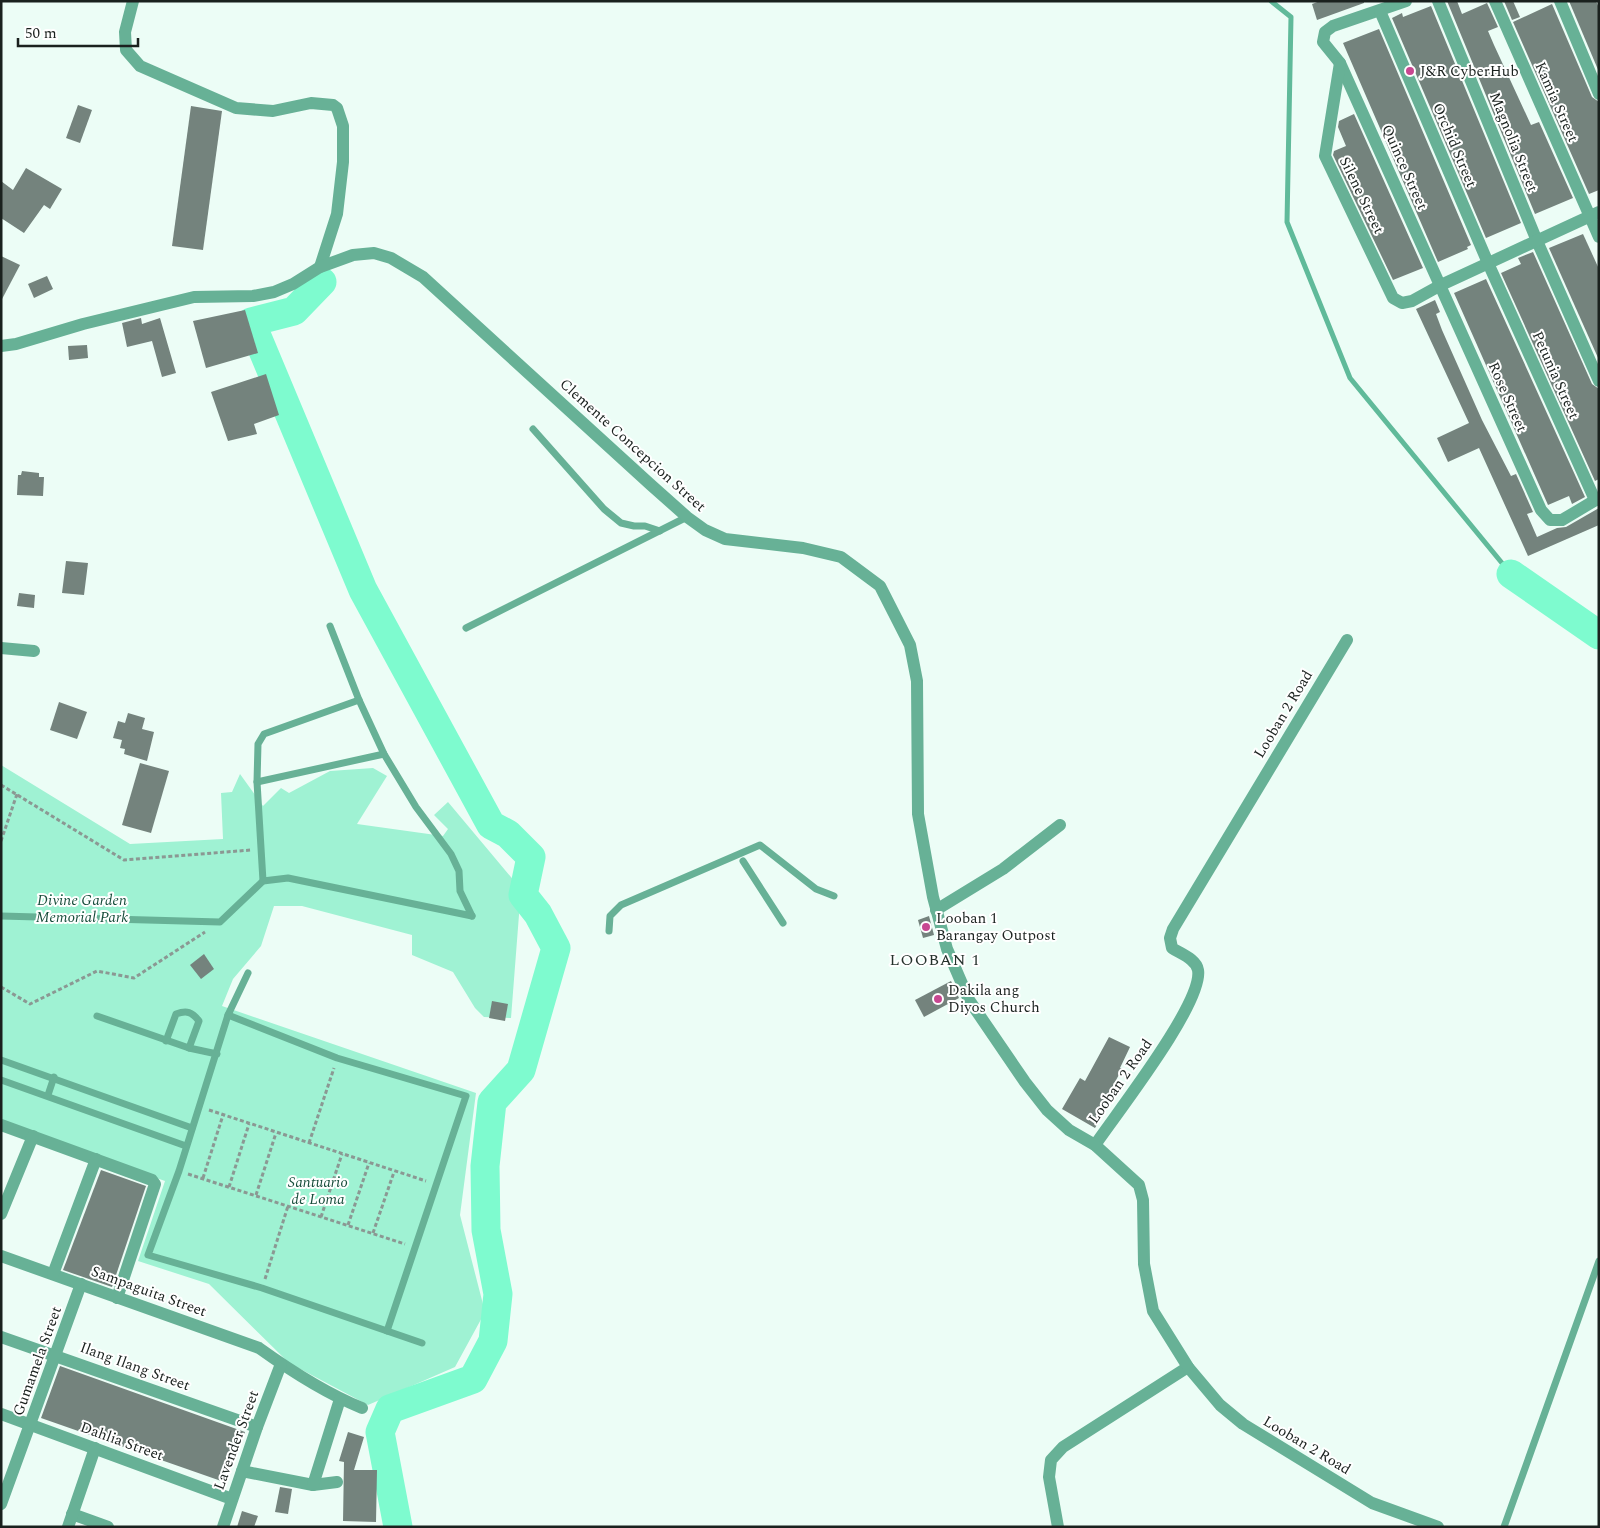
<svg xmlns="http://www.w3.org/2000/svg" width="1600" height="1528" viewBox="0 0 1600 1528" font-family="Spectral,serif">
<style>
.green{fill:#9ff2d3}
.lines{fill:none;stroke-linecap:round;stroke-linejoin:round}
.stream{stroke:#60ba9a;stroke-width:5}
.river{stroke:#7efbcf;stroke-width:29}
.building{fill:#74837d}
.path{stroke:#8b9893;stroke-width:3;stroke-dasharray:4 2.5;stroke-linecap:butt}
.service{stroke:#67b196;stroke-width:7}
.minor{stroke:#67b196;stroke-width:12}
.tertiary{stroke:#67b196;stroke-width:12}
.poi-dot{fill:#c84791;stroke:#fff;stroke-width:2}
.labels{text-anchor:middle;stroke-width:4;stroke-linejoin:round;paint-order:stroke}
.poi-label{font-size:15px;fill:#1a211e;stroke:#fff;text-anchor:start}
.street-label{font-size:15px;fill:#1a211e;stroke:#fff}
.park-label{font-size:15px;font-style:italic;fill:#184e3c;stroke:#fff}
.neighbourhood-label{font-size:16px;letter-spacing:1px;fill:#25322c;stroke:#fff}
</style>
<rect width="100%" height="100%" fill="#ecfdf6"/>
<polygon class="green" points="1,765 130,844 223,839 221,793 232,792 240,774 263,806 281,788 289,793 330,771 373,768 387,776 357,824 443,836 448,829 434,815 448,802 521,889 511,1018 484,1017 475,1008 453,972 412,955 412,935 302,906 274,906 261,946 233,979 222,1006 476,1093 460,1215 485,1312 455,1367 368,1405 289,1363 209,1284 138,1261 165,1181 1,1123"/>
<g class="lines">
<polyline class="stream" points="1271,1 1291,17 1287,222 1350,378 1511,574"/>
<g class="river">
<polyline points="322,282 294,311 251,322 363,590 491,825 508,834 531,857 523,895 538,914 556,948 521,1070 492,1102 485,1166 486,1230 498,1294 493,1341 473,1379 390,1409 380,1432 398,1527"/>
<polyline points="1511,574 1599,635"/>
</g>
</g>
<g class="building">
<polygon points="1320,1 1364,1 1364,3 1317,20 1312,4"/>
<polygon points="1447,1 1457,1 1462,14 1487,3 1498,27 1488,31 1494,45 1531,125 1539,122 1573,198 1535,214"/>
<polygon points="1504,1 1513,1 1520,17 1512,20"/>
<polygon points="1569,1 1596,1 1599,8 1599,72"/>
<polygon points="1552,4 1592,97 1599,102 1599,190 1589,194 1513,22"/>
<polygon points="1431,6 1521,223 1486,238 1392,18 1402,13 1403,17"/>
<polygon points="1379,29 1471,245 1467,247 1468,249 1438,262 1343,43"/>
<polygon points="78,105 92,110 80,143 66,138"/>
<polygon points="191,106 222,111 203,250 172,246"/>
<polygon points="1354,114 1423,268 1393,280 1333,155 1334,151 1346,146 1338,127 1339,121"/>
<polygon points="26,168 62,189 50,209 44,205 24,233 1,218 1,181 13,190"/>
<polygon points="1583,234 1599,269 1599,360 1549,248"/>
<polygon points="1533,252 1592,384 1599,389 1599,479 1595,481 1501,273 1521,264 1518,258"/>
<polygon points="1,256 20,265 1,301"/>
<polygon points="47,276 53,289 34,298 28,284"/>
<polygon points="1486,279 1585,497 1572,504 1569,496 1548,505 1454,293"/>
<polygon points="1435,300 1440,312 1436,314 1442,330 1482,420 1511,476 1516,474 1533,512 1527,514 1537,537 1557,528 1566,527 1599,508 1599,525 1528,556 1479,448 1448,462 1437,438 1469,423 1416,309"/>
<polygon points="245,310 258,353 206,368 193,321"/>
<polygon points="141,318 142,324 160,318 176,373 162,377 152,341 127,347 122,323"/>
<polygon points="87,345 88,358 69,360 68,346"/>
<polygon points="266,374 279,415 254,424 257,434 228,441 211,392"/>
<polygon points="22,471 39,473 39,477 44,477 43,496 17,495 18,475 21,475"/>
<polygon points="66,561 88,563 84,595 62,593"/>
<polygon points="19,593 35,595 34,608 17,606"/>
<polygon points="59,702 87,712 77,739 50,730"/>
<polygon points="128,713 145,718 142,729 154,732 147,761 124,754 125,749 120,748 122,740 113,738 118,721 125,723"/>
<polygon points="140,763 169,771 151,833 122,825"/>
<polygon points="929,916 934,935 923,938 918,920"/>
<polygon points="204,954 214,969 201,979 190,965"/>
<polygon points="951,981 959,998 924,1017 915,1000"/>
<polygon points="492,1001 508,1004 505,1021 489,1018"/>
<polygon points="1109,1037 1130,1047 1120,1068 1122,1069 1108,1095 1113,1098 1095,1128 1062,1109 1080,1078 1085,1081"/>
<polygon points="101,1170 146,1186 112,1287 63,1270"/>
<polygon points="60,1366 245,1432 235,1460 232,1458 224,1482 41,1418"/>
<polygon points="348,1432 364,1437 354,1470 377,1470 376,1522 343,1521 344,1462 339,1461"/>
<polygon points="280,1487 292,1489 288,1514 275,1512"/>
<polygon points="242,1511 258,1516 254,1527 237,1527"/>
</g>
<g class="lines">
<g class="path">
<polyline points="1,785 124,860 251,850"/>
<polyline points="1,841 17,794"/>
<polyline points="1,987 30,1004 97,971 134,978 205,932"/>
<polyline points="209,1110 426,1181"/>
<polyline points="309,1143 334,1068"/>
<polyline points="188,1174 405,1244"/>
<polyline points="203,1178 223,1115"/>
<polyline points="229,1187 249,1124"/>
<polyline points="256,1195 276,1133"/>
<polyline points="321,1217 342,1154"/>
<polyline points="348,1225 369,1163"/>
<polyline points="373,1233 394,1172"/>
<polyline points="265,1279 288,1206"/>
</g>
<g class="service">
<polyline points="533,429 604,509 621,523 634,526 645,526 660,531"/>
<polyline points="330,626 359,700 384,754 416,807 451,854 459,871 460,891 472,916"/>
<polyline points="466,628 687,517"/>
<polyline points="257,782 384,754"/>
<polyline points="743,861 783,923"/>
<polyline points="263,881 257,782 258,744 264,734 359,700"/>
<polyline points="1,916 220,922 263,881 288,878 472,916"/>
<polyline points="609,931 610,916 621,905 760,845 816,889 834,896"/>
<polyline points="248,973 228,1015 179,1171 148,1255 262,1288 422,1343"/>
<polyline points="228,1015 337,1058 466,1096 387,1331"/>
<polyline points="97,1016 189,1048 217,1054"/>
<path d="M166 1041 176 1014C187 1010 192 1012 199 1021L189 1048"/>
<polyline points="1,1060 192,1128"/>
<polyline points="1,1080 186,1146"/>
<polyline points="48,1095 54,1077"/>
<polyline points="1504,1527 1599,1261"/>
</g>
<g class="minor">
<polyline points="133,1 125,32 126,50 140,66 236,108 273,111 311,103 333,105 337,108 343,126 343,162 337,214 320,267"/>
<polyline points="1406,1 1333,26 1325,32 1323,42 1340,63 1541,510 1550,520 1562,520 1599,498"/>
<polyline points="1438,1 1537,241 1599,381"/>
<polyline points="1495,1 1599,237"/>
<polyline points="1560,1 1599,94"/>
<polyline points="1380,11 1488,263 1595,500"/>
<polyline points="1340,63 1325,156 1393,298 1402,303 1412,301 1441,285 1599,212"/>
<polyline points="1,648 34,651"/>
<polyline points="936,910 1003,869 1060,825"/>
<polyline points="1,1125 152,1180 155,1184 117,1298"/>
<path d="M1095 1145C1116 1114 1204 1002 1198 970 1196 959 1181 954 1172 948L1170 938 1173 929 1347 640"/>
<polyline points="1,1214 33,1136"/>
<path d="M1 1256 259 1348C291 1371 325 1393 362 1408"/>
<polyline points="53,1274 96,1159"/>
<polyline points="1,1337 257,1427"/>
<polyline points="1,1414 232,1499"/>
<polyline points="242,1471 313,1485 337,1482"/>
<polyline points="313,1485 340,1399"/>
<polyline points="1,1504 81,1284"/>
<polyline points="72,1514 108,1527"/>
<polyline points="68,1527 95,1448"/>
<polyline points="223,1527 257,1427 281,1364"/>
<polyline points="1058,1527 1049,1477 1051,1460 1063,1447 1188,1367"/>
</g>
<polyline class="tertiary" points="1,346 16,344 83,324 194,297 253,296 274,292 293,284 320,267 353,255 374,253 391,258 423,277 651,485 687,517 705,530 725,539 803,548 841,557 880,586 910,645 917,681 918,814 933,897 947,949 969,1000 1025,1082 1047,1110 1069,1130 1095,1145 1139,1185 1143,1200 1144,1264 1153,1311 1188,1367 1220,1405 1243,1424 1372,1503 1438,1527"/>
</g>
<g class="poi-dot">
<circle cx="1410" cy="71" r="5"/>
<circle cx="926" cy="927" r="5"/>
<circle cx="938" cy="999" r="5"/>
</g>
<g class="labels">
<g class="poi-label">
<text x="1420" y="76">J&amp;R CyberHub</text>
<text x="936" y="923">Looban 1<tspan x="936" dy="17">Barangay Outpost</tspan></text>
<text x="948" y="995">Dakila ang<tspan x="948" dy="17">Diyos Church</tspan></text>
</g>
<g class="street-label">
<text transform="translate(1557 102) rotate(66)" y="5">Kamia Street</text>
<text transform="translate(1514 142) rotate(68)" y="5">Magnolia Street</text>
<text transform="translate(1455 145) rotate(67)" y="5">Orchid Street</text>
<text transform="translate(1405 167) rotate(66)" y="5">Quince Street</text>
<text transform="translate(1362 195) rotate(64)" y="5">Silene Street</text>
<text transform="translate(1556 375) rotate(66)" y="5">Petunia Street</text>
<text transform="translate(1508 397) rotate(66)" y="5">Rose Street</text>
<text transform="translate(633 445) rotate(42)" y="5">Clemente Concepcion Street</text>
<text transform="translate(1283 714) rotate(-59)" y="5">Looban 2 Road</text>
<text transform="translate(1120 1081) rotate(-55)" y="5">Looban 2 Road</text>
<text transform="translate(149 1291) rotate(20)" y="5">Sampaguita Street</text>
<text transform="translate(37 1361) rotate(-70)" y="5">Gumamela Street</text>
<text transform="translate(135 1366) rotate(20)" y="5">Ilang Ilang Street</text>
<text transform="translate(236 1440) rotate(-70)" y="5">Lavender Street</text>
<text transform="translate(122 1441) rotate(20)" y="5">Dahlia Street</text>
<text transform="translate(1307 1445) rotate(31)" y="5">Looban 2 Road</text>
</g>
<g class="park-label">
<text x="82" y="905">Divine Garden<tspan x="82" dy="17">Memorial Park</tspan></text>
<text x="318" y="1187">Santuario<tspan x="318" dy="17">de Loma</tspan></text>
</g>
<g class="neighbourhood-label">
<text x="935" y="965">LOOBAN 1</text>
</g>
</g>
<rect width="1600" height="1528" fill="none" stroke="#1a211e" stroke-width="5"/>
<path d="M18 38v8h120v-8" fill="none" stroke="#1a211e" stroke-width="2.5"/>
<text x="25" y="38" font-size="15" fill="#1a211e" stroke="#ffffff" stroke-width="4" paint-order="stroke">50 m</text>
</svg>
